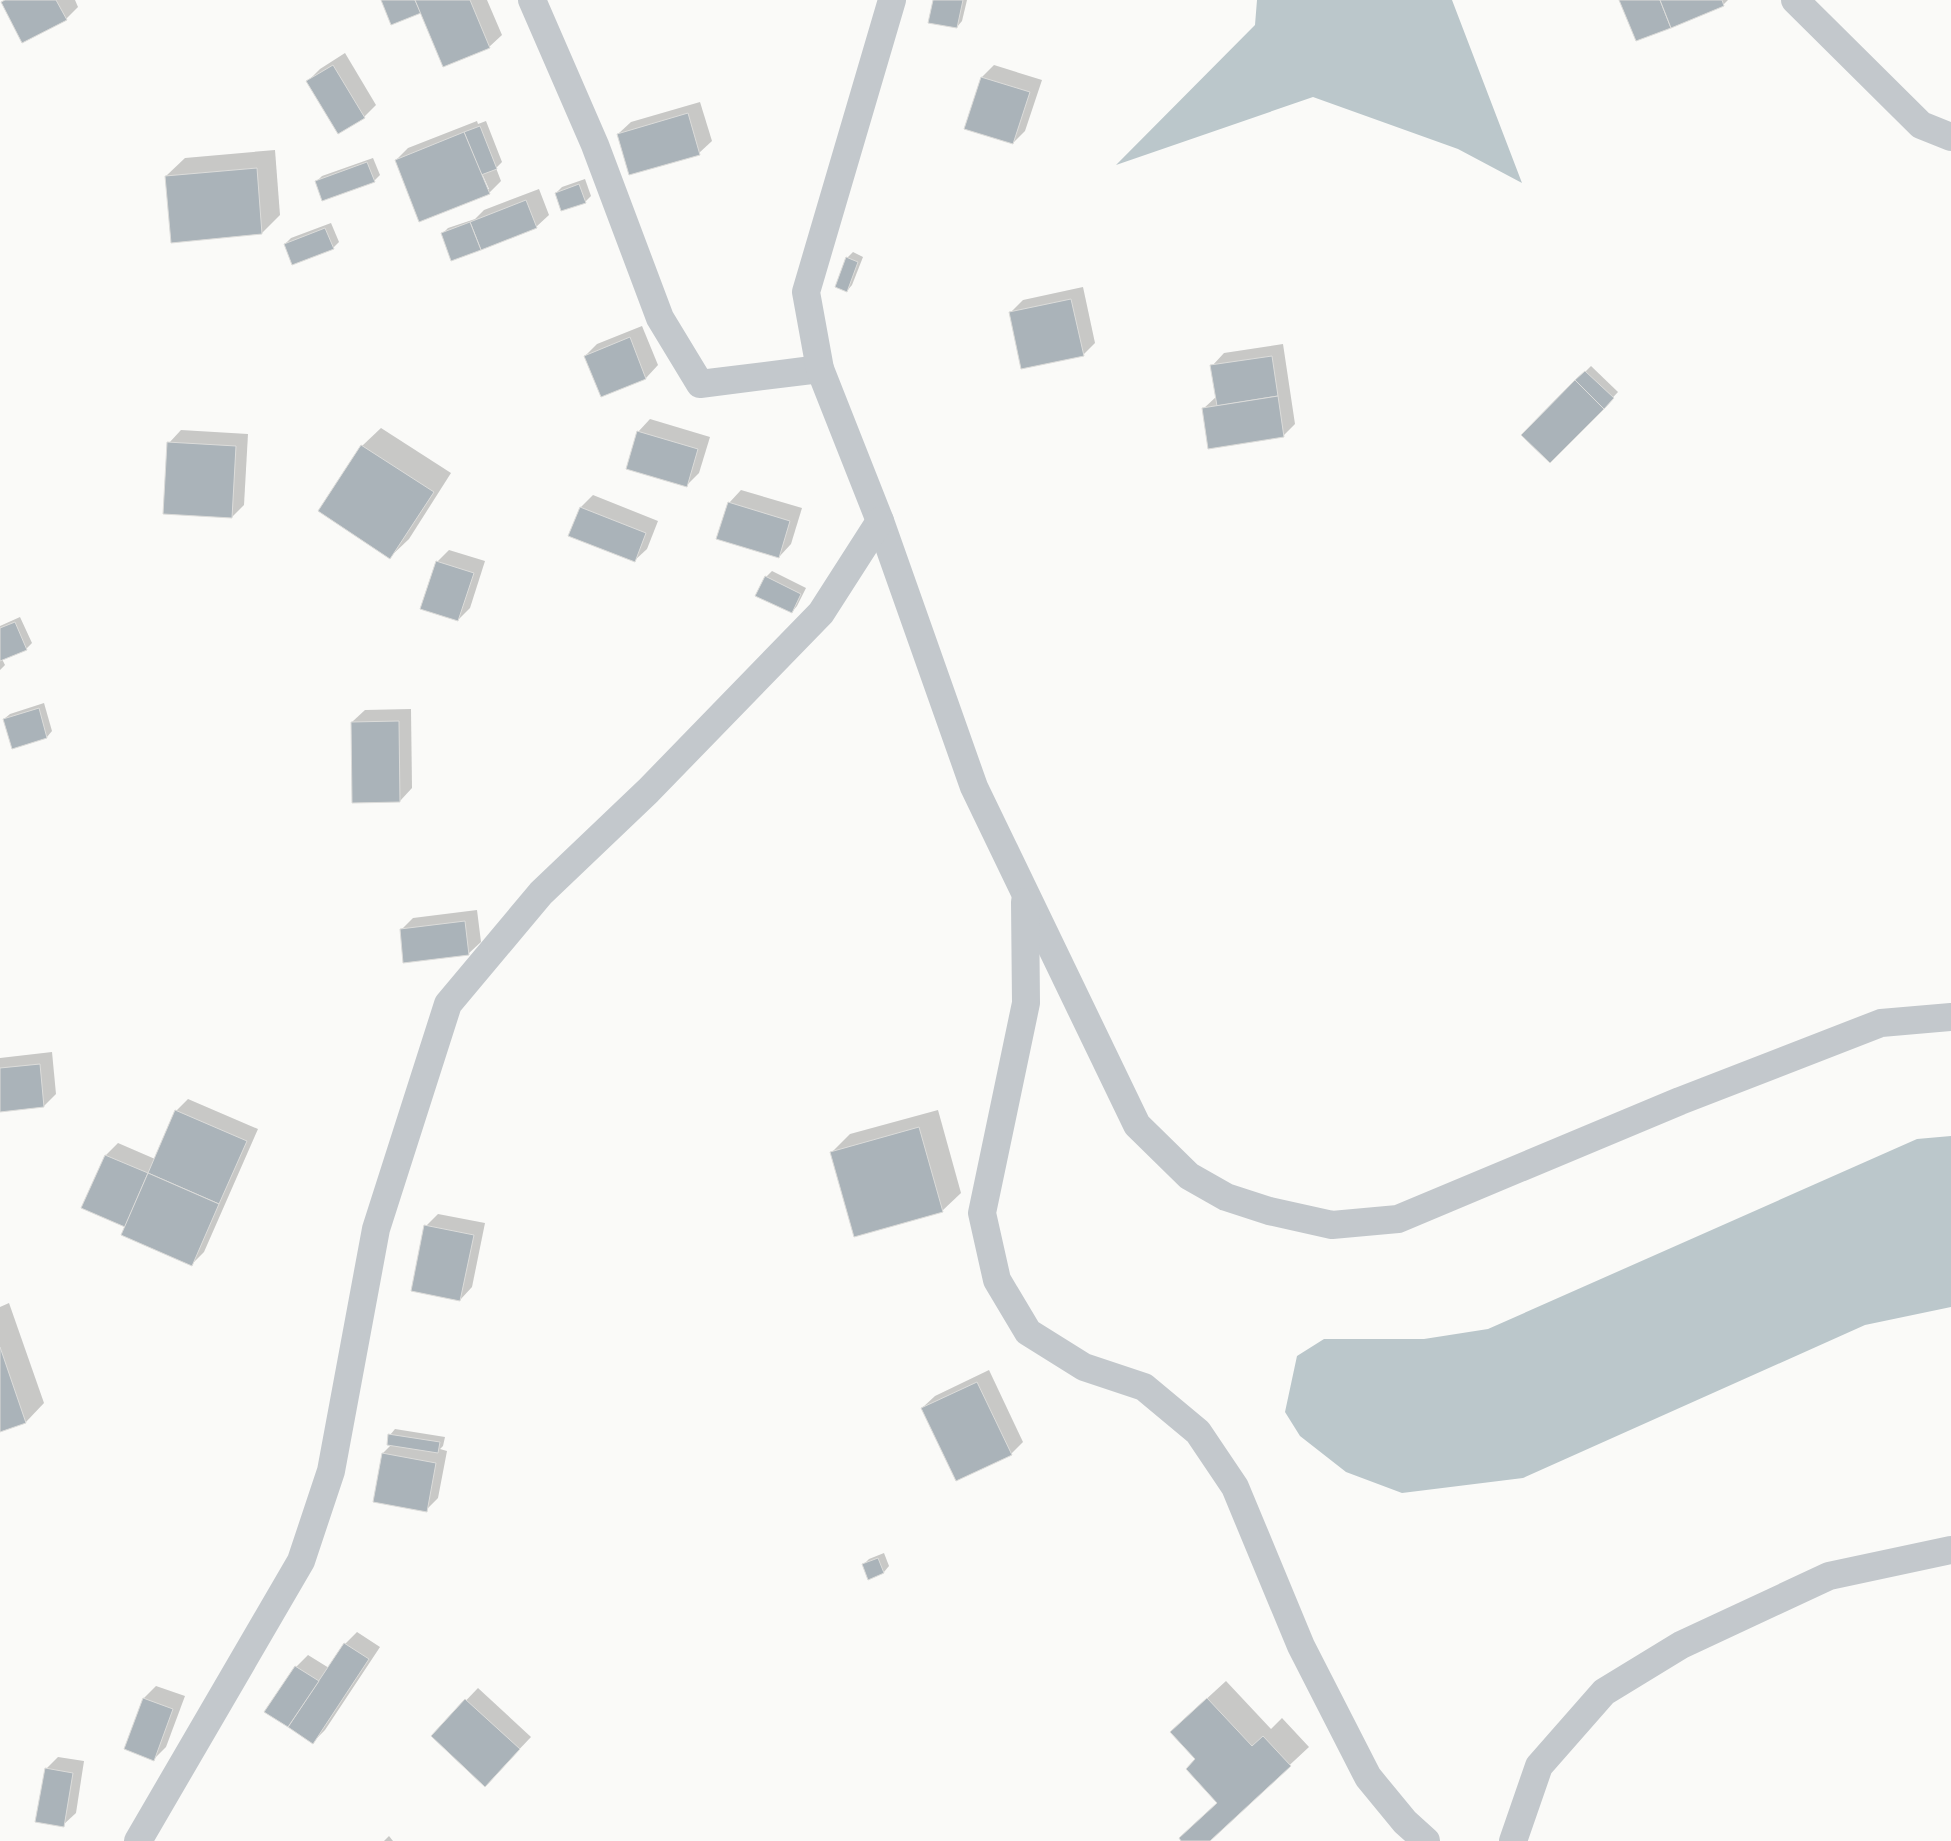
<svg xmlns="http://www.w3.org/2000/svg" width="1951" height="1841" viewBox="0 0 1951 1841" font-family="Raleway,sans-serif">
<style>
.water{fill:#bbc7cb}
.shadow{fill:#0003;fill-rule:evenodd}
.building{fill:#aab3b9;stroke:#dcdcda}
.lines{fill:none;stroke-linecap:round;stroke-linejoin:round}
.minor{stroke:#c3c8cc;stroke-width:28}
</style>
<rect width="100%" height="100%" fill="#fafaf8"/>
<g class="water">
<polygon points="1257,0 1452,0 1522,183 1458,149 1313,97 1116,165 1255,25"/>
<polygon points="1951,1136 1951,1307 1865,1325 1523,1478 1402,1493 1346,1472 1300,1436 1285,1412 1297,1356 1324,1339 1424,1339 1488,1329 1917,1139"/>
</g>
<g class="shadow">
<polygon points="5,0 75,0 78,7 66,19 3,2"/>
<polygon points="382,0 487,0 502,35 489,47 421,11"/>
<polygon points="934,0 967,0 962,21 957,27"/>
<polygon points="1621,0 1728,0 1723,5"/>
<polygon points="345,53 376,105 364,117 308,81 320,69"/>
<polygon points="994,65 1042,80 1025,131 1013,143 965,128 982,77"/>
<polygon points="700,102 712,141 699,153 618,134 631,122"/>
<path d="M477 121 478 124 486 121 502 162 496 168 501 181 489 193 396 160 408 148ZM480 169 489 189H486L478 170Z"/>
<polygon points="275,150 280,215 262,233 166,176 185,158"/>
<polygon points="373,158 380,175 374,181 316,182 322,176"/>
<polygon points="585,179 591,196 585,202 556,193 562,187"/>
<polygon points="539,189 549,215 536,227 442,234 448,228 475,219 484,210"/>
<polygon points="331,223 339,242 333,248 285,244 291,238"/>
<polygon points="853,252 863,257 852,285 847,291 847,258"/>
<polygon points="1083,287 1095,343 1083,355 1011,312 1023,300"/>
<polygon points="642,326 658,365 646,378 601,395 585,356 597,344"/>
<polygon points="1283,344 1295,424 1283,436 1203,409 1217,396 1212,366 1224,353"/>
<polygon points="1591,366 1618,392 1604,407 1577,380"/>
<polygon points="650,419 710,437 699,473 686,486 638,432"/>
<polygon points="381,428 451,473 409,539 390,557 362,446"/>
<polygon points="181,430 248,434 244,505 232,517 169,443"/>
<polygon points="741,490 802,508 791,544 779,557 729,503"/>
<polygon points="593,495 658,521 647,549 634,561 570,535 581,507"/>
<polygon points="449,550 485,561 470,608 458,620 437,562"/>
<polygon points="772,571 806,588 797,606 792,612 766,577"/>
<polygon points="20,617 32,643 26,649 2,659 5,665 0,670 0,626"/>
<polygon points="44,703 52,731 47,737 13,747 4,719 10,714"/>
<polygon points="411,709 412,788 400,801 352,722 365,710"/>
<polygon points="477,910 481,942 468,954 401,930 413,918"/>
<polygon points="52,1052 56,1094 44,1106 0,1110 0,1058"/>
<polygon points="188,1099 258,1129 204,1252 192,1264 126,1226 83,1208 106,1155 118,1143 155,1159 176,1111"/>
<polygon points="938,1110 961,1193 942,1211 832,1152 850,1134"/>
<polygon points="438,1214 485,1223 472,1287 460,1300 426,1226"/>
<polygon points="9,1303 44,1403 26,1422 0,1431 0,1307"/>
<polygon points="989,1370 1023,1442 1011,1454 922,1408 935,1396"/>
<polygon points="395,1429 445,1437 443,1446 440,1449 447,1451 438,1498 426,1510 383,1453 392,1444 390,1435"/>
<polygon points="884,1553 889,1566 884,1572 863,1565 869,1559"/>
<polygon points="357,1632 380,1647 325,1730 313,1742 296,1667 308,1655 329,1668 345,1644"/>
<polygon points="1226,1681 1271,1729 1282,1718 1309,1747 1208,1841 1183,1841 1218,1802 1197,1759 1190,1714"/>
<polygon points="156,1686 185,1696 166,1747 154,1759 125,1748 144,1698"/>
<polygon points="478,1688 531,1737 497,1773 432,1736"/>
<polygon points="58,1757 84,1761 76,1813 63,1825 46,1769"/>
<polygon points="389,1836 393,1841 384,1841"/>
</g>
<g class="building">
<polygon points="5,0 56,0 67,20 22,43 1,2"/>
<polygon points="381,0 415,0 421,13 391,25"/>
<polygon points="415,0 470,0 490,48 443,67"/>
<polygon points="933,0 963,0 957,28 928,23"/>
<polygon points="1619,0 1660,0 1671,28 1636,41"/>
<polygon points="1660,0 1722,0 1724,6 1671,28"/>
<polygon points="333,65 365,118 338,134 306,81"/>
<polygon points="981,77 1030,92 1013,144 964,129"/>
<polygon points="688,113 700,155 629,175 617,134"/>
<polygon points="480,126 497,169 481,175 464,132"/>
<polygon points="464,132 490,194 419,222 395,160"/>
<polygon points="367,162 375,182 322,201 315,181"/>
<polygon points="257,168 262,234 171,243 165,176"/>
<polygon points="579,184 586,203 561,211 555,193"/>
<polygon points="526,200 537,228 481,250 470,222"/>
<polygon points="470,222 481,250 451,261 441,233"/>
<polygon points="325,228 334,249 292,265 284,244"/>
<polygon points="846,257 858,262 847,292 835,287"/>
<polygon points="1071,299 1084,356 1021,369 1009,312"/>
<polygon points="630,337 646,379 601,397 584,356"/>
<polygon points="1272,356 1278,396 1217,406 1210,365"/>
<polygon points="1585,371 1614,398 1604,409 1575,380"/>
<polygon points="1575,380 1604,409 1550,463 1521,435"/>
<polygon points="1278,396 1284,437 1208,449 1202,408"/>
<polygon points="637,431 698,449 687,487 626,469"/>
<polygon points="167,442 236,446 232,518 163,514"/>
<polygon points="361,445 434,492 390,559 318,511"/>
<polygon points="728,502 790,521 779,558 716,539"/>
<polygon points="580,507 646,533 635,562 568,536"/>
<polygon points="436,561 474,573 458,621 420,609"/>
<polygon points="765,576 801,594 792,613 755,596"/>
<polygon points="15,622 27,650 0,661 0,628"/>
<polygon points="39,708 47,738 12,749 3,719"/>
<polygon points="399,721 400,802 352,803 351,722"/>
<polygon points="465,921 469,955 403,963 400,929"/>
<polygon points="40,1064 44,1107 0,1112 0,1068"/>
<polygon points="175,1110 247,1141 219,1204 148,1173"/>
<polygon points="919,1127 943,1212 854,1237 830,1152"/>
<polygon points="105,1155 148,1173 125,1227 81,1208"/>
<polygon points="148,1173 219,1204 192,1266 121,1235"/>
<polygon points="424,1225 474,1235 460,1301 411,1291"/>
<polygon points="0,1347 26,1423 0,1432"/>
<polygon points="977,1382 1012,1455 956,1481 921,1408"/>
<polygon points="388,1434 440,1442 438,1453 387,1445"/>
<polygon points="382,1453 436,1463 427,1512 373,1502"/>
<polygon points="878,1558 884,1573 868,1580 862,1564"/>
<polygon points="344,1643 369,1659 313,1744 288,1727"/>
<polygon points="295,1666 319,1681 288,1727 264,1712"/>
<polygon points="143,1698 173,1709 154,1761 124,1749"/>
<polygon points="1207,1698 1252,1746 1263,1736 1291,1766 1210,1841 1181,1841 1179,1838 1217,1803 1186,1769 1195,1759 1170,1732"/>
<polygon points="465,1699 520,1749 485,1787 431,1736"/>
<polygon points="45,1768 73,1773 64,1827 35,1822"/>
</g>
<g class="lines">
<g class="minor">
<polyline points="532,0 595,145 660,318 700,384 820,369"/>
<polyline points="892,0 806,292 820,369 880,521 974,787 1137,1125 1189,1176 1226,1197 1269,1211 1332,1225 1398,1219 1680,1101 1881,1023 1951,1017"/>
<polyline points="1795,0 1921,125 1951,137"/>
<polyline points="1025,902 1026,1003 982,1213 997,1280 1028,1332 1084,1367 1144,1387 1198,1432 1235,1487 1301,1646 1368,1777 1405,1822 1426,1841"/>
<polyline points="138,1841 301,1561 331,1471 376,1229 448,1004 541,893 648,791 821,613 880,521"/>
<polyline points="1513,1841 1539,1766 1604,1692 1681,1645 1829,1576 1951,1550"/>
</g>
</g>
</svg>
